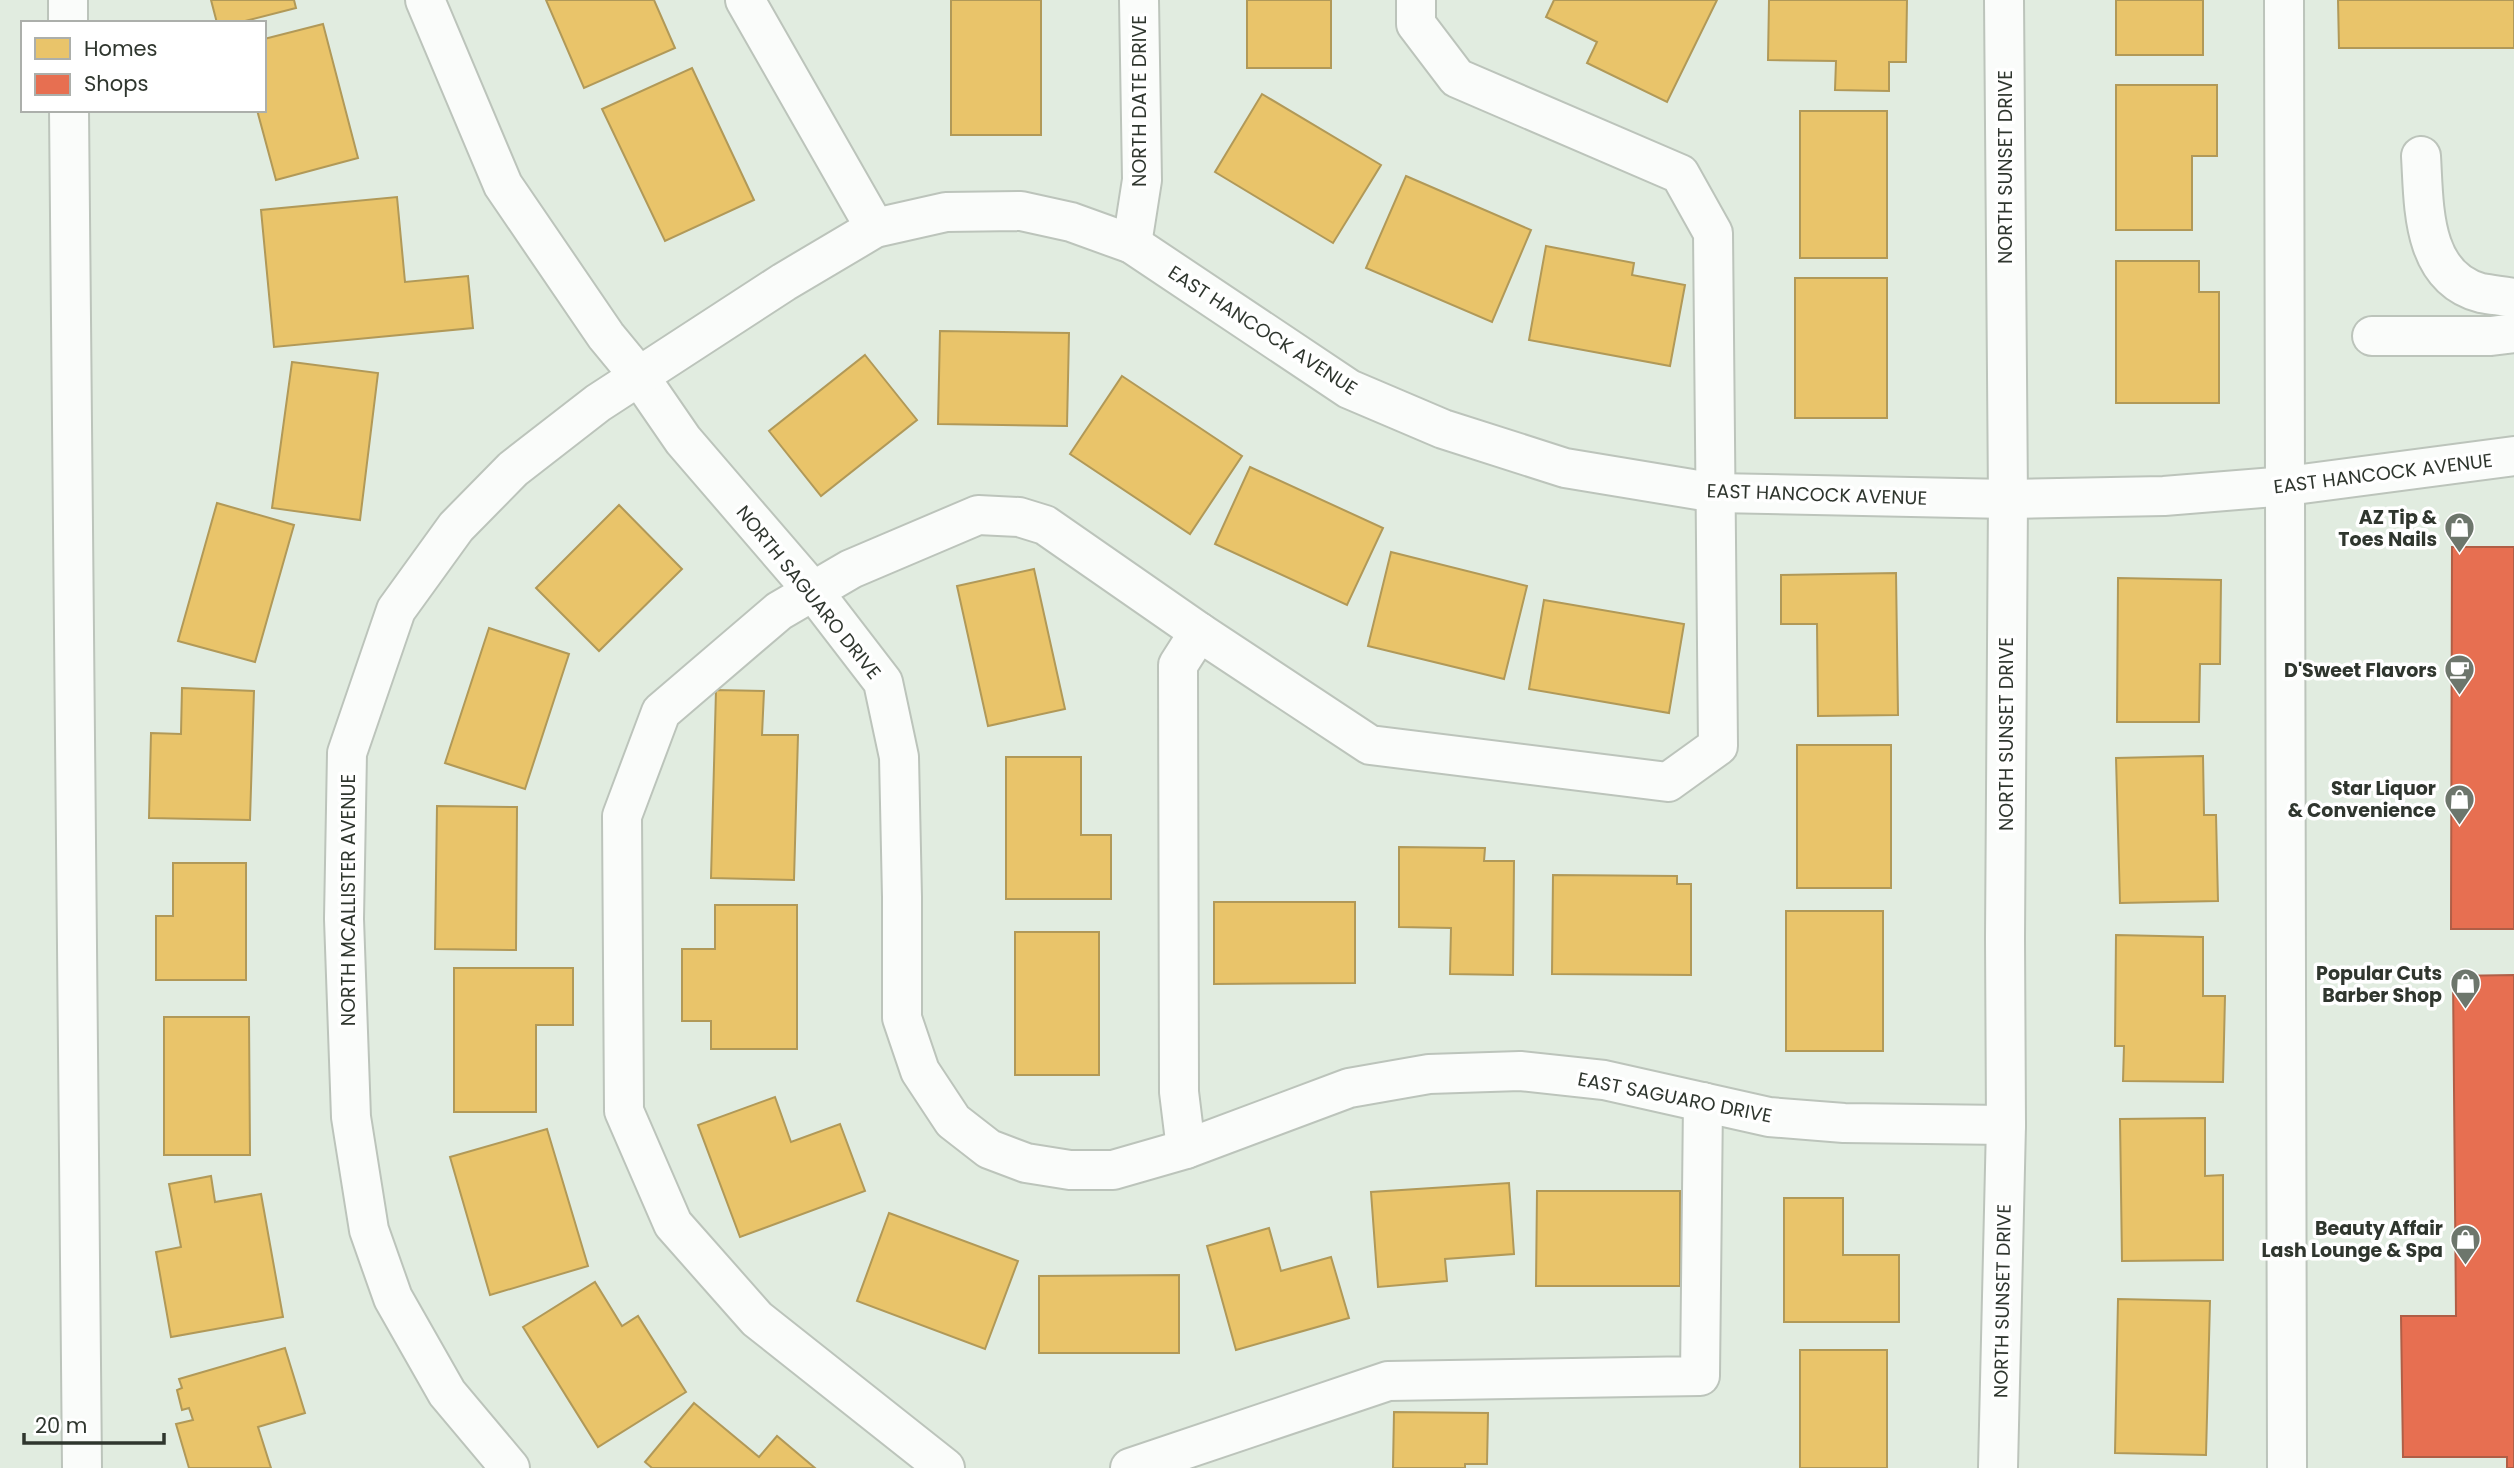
<svg xmlns="http://www.w3.org/2000/svg" width="2514" height="1468" viewBox="0 0 2514 1468" font-family="Poppins,sans-serif">
<style>
.homes{fill:#e9c46a;stroke:#b19958;stroke-width:2}
.shops{fill:#e76f51;stroke:#b05e46;stroke-width:2}
.lines{fill:none;stroke-linecap:round;stroke-linejoin:round}
.minor-casing{stroke:#bcc4bb;stroke-width:42}
.minor{stroke:#fafcfa;stroke-width:38}
.labels{text-anchor:middle;stroke-width:7;stroke-linejoin:round;paint-order:stroke}
.street-label{font-size:19px;fill:#2f362e;stroke:#fff}
.poi-label{font-size:19px;font-weight:bold;fill:#2f362e;stroke:#fff;text-anchor:end}
</style>
<rect width="100%" height="100%" fill="#e1ece0"/>
<g class="homes">
<polygon points="211,0 294,0 296,8 237,23 217,23"/>
<polygon points="546,0 654,0 675,48 584,88"/>
<rect x="951" y="0" width="90" height="135"/>
<rect x="1247" y="0" width="84" height="68"/>
<polygon points="1554,0 1717,0 1667,102 1587,63 1597,42 1546,17"/>
<polygon points="1769,0 1907,0 1906,62 1889,62 1889,91 1835,90 1836,61 1768,60"/>
<rect x="2116" y="0" width="87" height="55"/>
<polygon points="2338,0 2514,0 2514,48 2339,48"/>
<polygon points="323,24 358,158 276,180 257,110 264,110 264,39"/>
<polygon points="692,68 754,200 665,241 602,109"/>
<polygon points="2116,85 2217,85 2217,156 2192,156 2192,230 2116,230"/>
<polygon points="1262,94 1381,165 1333,243 1215,172"/>
<rect x="1800" y="111" width="87" height="147"/>
<polygon points="1406,176 1531,230 1492,322 1366,268"/>
<polygon points="397,197 405,282 468,276 473,328 274,347 261,210"/>
<polygon points="1546,246 1634,263 1632,275 1685,285 1670,366 1529,340"/>
<polygon points="2116,261 2199,261 2199,292 2219,292 2219,403 2116,403"/>
<rect x="1795" y="278" width="92" height="140"/>
<polygon points="940,331 1069,333 1067,426 938,424"/>
<polygon points="865,355 917,420 821,496 769,431"/>
<polygon points="292,362 378,373 360,520 272,508"/>
<polygon points="1122,376 1242,456 1190,534 1070,454"/>
<polygon points="1250,467 1383,528 1347,605 1215,544"/>
<polygon points="217,503 294,525 255,662 178,641"/>
<polygon points="619,505 682,569 599,651 536,588"/>
<polygon points="1391,552 1527,586 1504,679 1368,646"/>
<polygon points="1034,569 1065,709 988,726 957,586"/>
<polygon points="1896,573 1898,715 1818,716 1817,624 1781,624 1781,575"/>
<polygon points="2118,578 2221,580 2220,664 2200,664 2199,722 2117,722"/>
<polygon points="1544,600 1684,624 1669,713 1529,689"/>
<polygon points="489,628 569,654 525,789 445,763"/>
<polygon points="182,688 254,691 250,820 149,818 151,733 181,734"/>
<polygon points="716,690 764,691 762,735 798,735 794,880 711,878"/>
<rect x="1797" y="745" width="94" height="143"/>
<polygon points="2203,756 2204,815 2216,815 2218,901 2120,903 2116,758"/>
<polygon points="1006,757 1081,757 1081,835 1111,835 1111,899 1006,899"/>
<polygon points="437,806 517,807 516,950 435,949"/>
<polygon points="1399,847 1485,848 1484,861 1514,861 1513,975 1450,974 1451,928 1399,927"/>
<polygon points="173,863 246,863 246,980 156,980 156,916 173,916"/>
<polygon points="1553,875 1677,876 1677,884 1691,884 1691,975 1552,974"/>
<polygon points="1214,902 1355,902 1355,983 1214,984"/>
<polygon points="715,905 797,905 797,1049 711,1049 711,1021 682,1021 682,949 715,949"/>
<rect x="1786" y="911" width="97" height="140"/>
<rect x="1015" y="932" width="84" height="143"/>
<polygon points="2116,935 2203,937 2203,996 2225,996 2223,1082 2123,1081 2124,1046 2115,1046"/>
<polygon points="454,968 573,968 573,1025 536,1025 536,1112 454,1112"/>
<polygon points="164,1017 249,1017 250,1155 164,1155"/>
<polygon points="775,1097 791,1142 840,1124 865,1191 740,1237 698,1125"/>
<polygon points="2205,1118 2205,1176 2223,1175 2223,1260 2122,1261 2120,1119"/>
<polygon points="547,1129 588,1266 490,1295 450,1157"/>
<polygon points="211,1176 215,1202 261,1194 283,1317 171,1337 156,1252 181,1247 169,1184"/>
<polygon points="1509,1183 1514,1254 1445,1259 1447,1281 1378,1287 1371,1192"/>
<polygon points="1537,1191 1680,1191 1680,1286 1536,1286"/>
<polygon points="1784,1198 1843,1198 1843,1255 1899,1255 1899,1322 1784,1322"/>
<polygon points="889,1213 1018,1261 985,1349 857,1301"/>
<polygon points="1269,1228 1281,1271 1331,1257 1349,1318 1236,1350 1207,1246"/>
<polygon points="1179,1275 1179,1353 1039,1353 1039,1276"/>
<polygon points="595,1282 622,1326 638,1316 686,1392 598,1447 523,1327"/>
<polygon points="2118,1299 2210,1301 2206,1455 2115,1453"/>
<polygon points="285,1348 305,1413 258,1427 271,1468 189,1468 176,1424 193,1420 189,1408 182,1410 177,1390 182,1388 179,1379"/>
<rect x="1800" y="1350" width="87" height="118"/>
<polygon points="694,1403 759,1457 777,1436 815,1468 652,1468 645,1462"/>
<polygon points="1394,1412 1488,1413 1487,1464 1465,1464 1465,1468 1393,1468"/>
</g>
<g class="shops">
<polygon points="2452,547 2514,547 2514,929 2451,929"/>
<polygon points="2514,975 2514,1468 2507,1468 2507,1457 2403,1457 2401,1316 2456,1316 2453,976"/>
</g>
<g class="lines">
<defs>
<g id="minor">
<polyline points="68,0 68,23"/>
<polyline points="425,0 503,185 606,336 639,376 683,440 813,591 883,682 899,757 902,897 902,1018 920,1071 953,1121 989,1149 1026,1163 1070,1170 1113,1170 1186,1149 1349,1088 1429,1074 1520,1071 1604,1080 1769,1117 1844,1123 2006,1125"/>
<polyline points="745,0 875,228"/>
<polyline points="2284,0 2287,1468"/>
<polyline points="69,110 82,1468"/>
<path d="M2421 156C2424 205 2421 277 2481 293 2492 295 2503 296 2514 298"/>
<polyline points="1132,244 1142,180 1139,0"/>
<polyline points="2372,336 2491,336 2514,333"/>
<polyline points="1186,1149 1179,1092 1178,665 1199,632"/>
<polyline points="510,1468 447,1393 393,1298 369,1230 351,1117 344,919 347,753 396,610 456,527 513,469 598,403 784,282 875,228 946,212 1021,211 1071,222 1132,244 1349,389 1443,429 1565,468 1716,493 2008,499 2164,496 2287,486 2514,456"/>
<polyline points="945,1468 757,1319 673,1224 624,1111 622,816 661,712 779,611 851,569 978,515 1019,517 1045,525 1199,632 1370,745 1668,782 1718,746 1713,233 1680,174 1457,78 1416,24 1416,0"/>
<polyline points="1130,1468 1388,1381 1700,1376 1703,1102"/>
<polyline points="1998,1468 2006,1125 2005,938 2008,499 2004,0"/>
</g>
</defs>
<use href="#minor" class="minor-casing"/>
<use href="#minor" class="minor"/>
</g>
<defs>
<symbol id="shop-pin" viewBox="-11 -11 22 30"><path d="M0 17L-7.5 6A9.5 9.5 0 1 1 7.5 6Z" fill="#6d766c" stroke="#fff"/><path d="M-5-2.5h2.3a2.7 3.5 0 0 1 5.4 0H5L5.5 6h-11ZM-1.5-2.5h3a1.5 2.3 0 0 0-3 0Z" fill="#fff"/></symbol>
<symbol id="cafe-pin" viewBox="-11 -11 22 30"><path d="M0 17L-7.5 6A9.5 9.5 0 1 1 7.5 6Z" fill="#6d766c" stroke="#fff"/><path d="M-5.5-4.5H6V0H3Q3 3.5 0 3.5H-2.5Q-5.5 3.5-5.5 0ZM3-3.2v2h1.7v-2ZM-6 4.5H4V6H-6Z" fill="#fff"/></symbol>
</defs>
<g fill-rule="evenodd">
<use href="#shop-pin" x="2442" y="510" width="35" height="47"/>
<use href="#cafe-pin" x="2442" y="652" width="35" height="47"/>
<use href="#shop-pin" x="2442" y="782" width="35" height="47"/>
<use href="#shop-pin" x="2448" y="966" width="35" height="47"/>
<use href="#shop-pin" x="2448" y="1222" width="35" height="47"/>
</g>
<g class="labels">
<g class="street-label">
<text transform="translate(1139 101) rotate(-90)" y="7">NORTH DATE DRIVE</text>
<text transform="translate(2005 167) rotate(-90)" y="7">NORTH SUNSET DRIVE</text>
<text transform="translate(1263 330) rotate(33)" y="7">EAST HANCOCK AVENUE</text>
<text transform="translate(2383 473) rotate(-7)" y="7">EAST HANCOCK AVENUE</text>
<text transform="translate(1817 494) rotate(2)" y="7">EAST HANCOCK AVENUE</text>
<text transform="translate(809 592) rotate(51)" y="7">NORTH SAGUARO DRIVE</text>
<text transform="translate(2006 734) rotate(-90)" y="7">NORTH SUNSET DRIVE</text>
<text transform="translate(348 900) rotate(-90)" y="7">NORTH MCALLISTER AVENUE</text>
<text transform="translate(1675 1097) rotate(11)" y="7">EAST SAGUARO DRIVE</text>
<text transform="translate(2002 1301) rotate(-89)" y="7">NORTH SUNSET DRIVE</text>
</g>
<g class="poi-label">
<text x="2437" y="524">AZ Tip &amp;<tspan x="2437" dy="22">Toes Nails</tspan></text>
<text x="2437" y="677">D'Sweet Flavors</text>
<text x="2436" y="795">Star Liquor<tspan x="2436" dy="22">&amp; Convenience</tspan></text>
<text x="2442" y="980">Popular Cuts<tspan x="2442" dy="22">Barber Shop</tspan></text>
<text x="2443" y="1235">Beauty Affair<tspan x="2443" dy="22">Lash Lounge &amp; Spa</tspan></text>
</g>
</g>
<rect x="21" y="21" width="245" height="91" fill="#ffffff" stroke="#acafab" stroke-width="2"/>
<rect x="35" y="38" width="35" height="21" fill="#e9c46a" stroke="#acafab" stroke-width="2"/>
<text x="84" y="56" font-size="21" fill="#2f362e">Homes</text>
<rect x="35" y="74" width="35" height="21" fill="#e76f51" stroke="#acafab" stroke-width="2"/>
<text x="84" y="91" font-size="21" fill="#2f362e">Shops</text>
<path d="M24 1433v10h140v-10" fill="none" stroke="#2f362e" stroke-width="3.5"/>
<text x="35" y="1433" font-size="21" fill="#2f362e" stroke="#ffffff" stroke-width="5" paint-order="stroke">20 m</text>
</svg>
